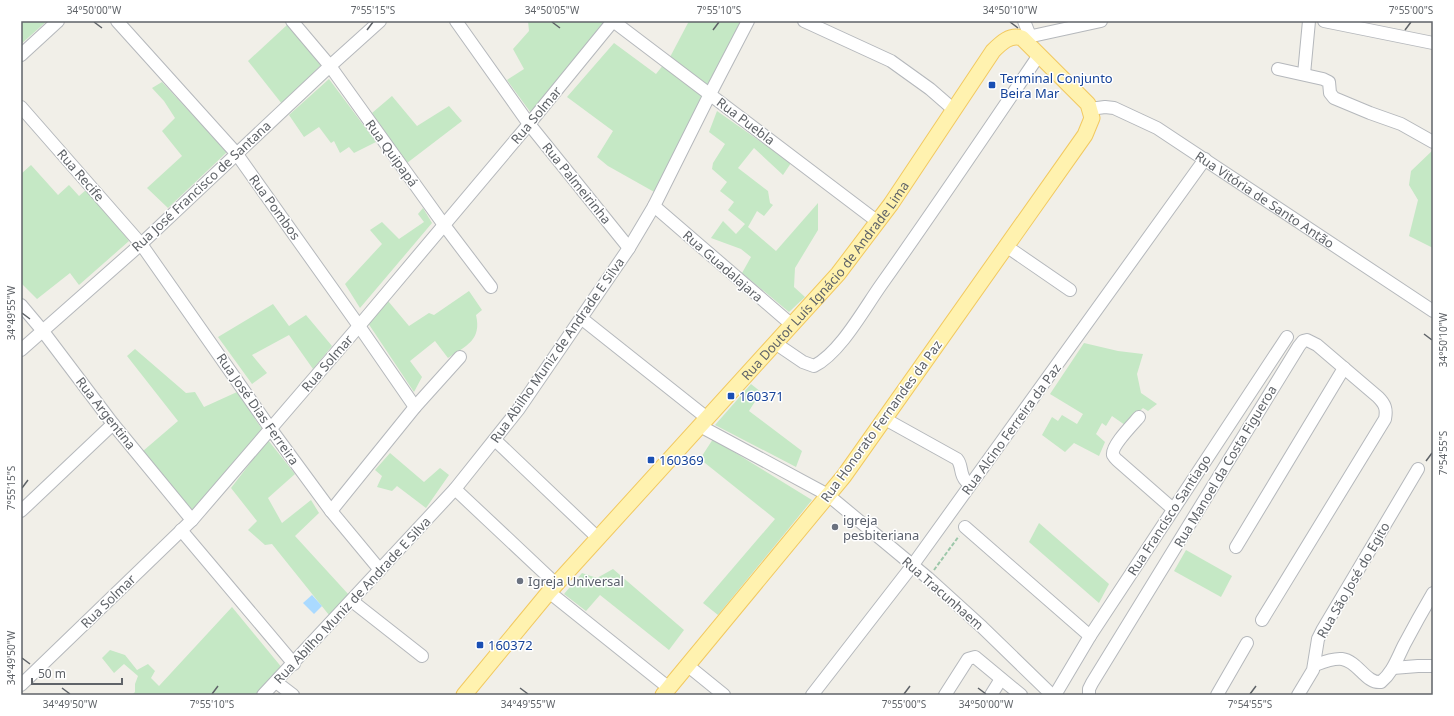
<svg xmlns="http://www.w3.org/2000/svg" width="1454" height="716" viewBox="0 0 1454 716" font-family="'Noto Sans',sans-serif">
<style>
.green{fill:#c5e8c5}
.water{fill:#aadaff}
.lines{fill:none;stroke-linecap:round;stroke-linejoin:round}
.minor-casing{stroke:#b5b8bc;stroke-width:14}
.major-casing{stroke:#f2c960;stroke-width:17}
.path{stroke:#9cc7a9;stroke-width:2;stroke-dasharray:4 2;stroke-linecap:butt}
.minor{stroke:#fff;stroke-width:12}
.major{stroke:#fff2af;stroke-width:15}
.ticks{fill:none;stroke:#5f6368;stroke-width:1.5}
.transit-dot{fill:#1a4fb4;stroke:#fff;stroke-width:1.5}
.worship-dot{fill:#6b7280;stroke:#fff;stroke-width:1.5}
.labels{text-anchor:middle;stroke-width:3;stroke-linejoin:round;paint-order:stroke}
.transit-label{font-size:13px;fill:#164399;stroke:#fff;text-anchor:start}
.street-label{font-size:13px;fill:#5f6368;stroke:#fff}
.worship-label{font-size:13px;fill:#5b616d;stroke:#fff;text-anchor:start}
.neatline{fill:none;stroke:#5f6368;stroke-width:1.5}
.ticks-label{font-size:10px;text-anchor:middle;fill:#5f6368}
</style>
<rect width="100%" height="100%" fill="#f1efe8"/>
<g class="green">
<polygon points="21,21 47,21 21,44"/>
<polygon points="528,21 606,21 531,113 507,80 524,69 513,49 529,31"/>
<polygon points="689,21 743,21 707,87 669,59"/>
<polygon points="287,25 322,64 282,104 248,61"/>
<polygon points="614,43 656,74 664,64 705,96 656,193 608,166 597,157 613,131 567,97"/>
<polygon points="329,79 376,142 354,153 349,147 340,153 334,141 331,143 319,127 304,137 289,115"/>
<polygon points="162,82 227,152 168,208 147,188 182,156 162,131 175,118 164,101 152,88"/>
<polygon points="392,96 417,126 449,106 462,121 407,163 372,113"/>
<polygon points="717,111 791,163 783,175 754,148 738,168 768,191 770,203 773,205 764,216 757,211 748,227 776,251 818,203 818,230 795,268 794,287 805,297 789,312 742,273 751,257 741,249 711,238 723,221 736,234 745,224 728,210 734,202 720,191 727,182 712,169 713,163 725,144 709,132"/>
<polygon points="1433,150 1433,248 1409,236 1418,200 1409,185 1411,171"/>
<polygon points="31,165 58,195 69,185 79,196 86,190 89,192 129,241 79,285 70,273 37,299 21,283 21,174"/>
<polygon points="423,208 432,223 360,308 345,284 382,244 370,230 382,222 399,239 424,222 418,214"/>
<path d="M469 291 482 310 476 315C482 340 466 346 448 358L435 341 410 361 422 377 414 392 368 323 388 301 409 326 429 313 434 315Z"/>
<polygon points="273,304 289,326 306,315 332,346 313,369 289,335 252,355 267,373 252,384 218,337"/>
<polygon points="1084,343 1118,351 1143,354 1137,374 1141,393 1157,404 1148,411 1143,408 1125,425 1112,416 1106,426 1102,423 1096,434 1105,442 1099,456 1074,443 1065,452 1042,435 1052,417 1058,421 1062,415 1077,424 1083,414 1050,394"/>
<polygon points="135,349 186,393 195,392 204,407 237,392 262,429 192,511 143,451 178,421 127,356"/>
<polygon points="751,384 761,392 749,411 802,451 796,467 715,425"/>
<polygon points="713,439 812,500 718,615 703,603 775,519 700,459"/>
<polygon points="268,440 295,474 268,498 282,523 311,500 319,513 295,536 349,595 329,615 272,544 265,545 248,530 257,521 231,488"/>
<polygon points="390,453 424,482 440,468 449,475 426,508 397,486 392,491 377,487 382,476 375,470"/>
<polygon points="1039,523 1109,584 1099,603 1029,542"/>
<polygon points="1186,550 1232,576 1221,597 1174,571"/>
<polygon points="613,569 684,630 669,650 600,595 586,611 564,594 582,573 597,578"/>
<polygon points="232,607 283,669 255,695 132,695 135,692 135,684 138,676 124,664 114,673 102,658 110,650 125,655 137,670 148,664 155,671 151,678 159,686"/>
</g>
<polygon class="water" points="312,595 322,606 314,614 303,603"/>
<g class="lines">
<defs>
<g id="minor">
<polyline points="117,21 236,153 359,326 415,407"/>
<polyline points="292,21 330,66 444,225 491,287"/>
<polyline points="456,21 529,124 629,248"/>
<polyline points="613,21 878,222"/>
<polyline points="804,21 891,61 930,89 953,109"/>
<polyline points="1024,21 1030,36"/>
<polyline points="1324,21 1433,43"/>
<polyline points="1023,38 1101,21"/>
<polyline points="21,55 58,21"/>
<polyline points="1278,69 1323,79 1329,82 1330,93 1334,98 1370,113 1401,124 1433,142"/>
<polyline points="1304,74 1309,21"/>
<polyline points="21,107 141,244 270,428 331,511 380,570"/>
<path id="s1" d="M1090 109 1105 107 1114 108 1157 128 1433 311"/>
<polyline points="654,206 792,325"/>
<polyline points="1006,246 1070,290"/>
<polyline points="21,305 42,330 113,424 192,520"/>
<polyline points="581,318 707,418"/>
<path d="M775 343 803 362 814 366C840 353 864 309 881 285 935 209 987 132 1039 55"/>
<polyline points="21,350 141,244 330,66 380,21"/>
<path d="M1139 417C1133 424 1111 446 1113 455 1113 455 1116 460 1117 460L1173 509"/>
<path d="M885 419 957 459C963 466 959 474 966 481"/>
<polyline points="700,426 828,495 928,578 982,627 1052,695"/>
<polyline points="495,440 598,538"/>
<polyline points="455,489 556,584"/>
<polyline points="21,511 113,424"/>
<polyline points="331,511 415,407 460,357"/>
<polyline points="965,527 1090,636"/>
<polyline points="181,530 294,664"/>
<polyline points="1236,547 1344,368"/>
<polyline points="549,592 669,688"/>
<polyline points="352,601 422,656"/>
<polyline points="687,665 724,695"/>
<path d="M1315 665C1323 662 1333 658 1342 659 1358 661 1366 684 1381 682 1393 672 1397 659 1404 645 1413 628 1423 610 1433 593"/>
<polyline points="1393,668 1418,666 1433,666"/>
<polyline points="276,682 293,695"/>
<polyline points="21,685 192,520 359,326 529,124 613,21"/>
<polyline points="263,695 455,489 518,410 629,248 654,206 710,94 748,21"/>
<polyline points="812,695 912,566 1205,159"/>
<polyline points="945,695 968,659 975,657 1021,695"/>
<polyline points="991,695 1001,679"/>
<polyline points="1055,695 1090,636 1287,337"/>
<path d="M1089 695V689L1092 683 1299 346 1303 341 1307 340 1317 345 1378 397C1385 404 1387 409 1385 419L1262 620"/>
<polyline points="1217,695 1247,643"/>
<polyline points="1298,695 1313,670 1318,639 1323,629 1418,469"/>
</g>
<g id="major">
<path id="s2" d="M464 695 549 592 838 274 891 204 993 51C1001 43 1010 34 1022 38L1088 104 1092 118 1085 135 844 476 663 695"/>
</g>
</defs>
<use href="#minor" class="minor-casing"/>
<use href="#major" class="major-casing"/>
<polyline class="path" points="934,570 959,536"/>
<use href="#minor" class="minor"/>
<use href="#major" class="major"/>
</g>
<path class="ticks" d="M94 22 102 28M552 22 560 28M1010 22 1018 28M367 30 373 22M713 30 719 22M1405 30 1411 22M22 313 30 319M1424 334 1432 340M1426 461 1432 453M22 488 28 480M22 658 30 664M62 688 70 694M520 688 528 694M978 688 986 694M212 694 218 686M904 694 910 686M1250 694 1256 686"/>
<g class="transit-dot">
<rect x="988" y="81" width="8" height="8" rx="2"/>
<rect x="727" y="392" width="8" height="8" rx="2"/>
<rect x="647" y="456" width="8" height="8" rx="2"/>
<rect x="476" y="641" width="8" height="8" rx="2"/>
</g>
<g class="worship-dot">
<circle cx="835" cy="527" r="4"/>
<circle cx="520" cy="581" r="4"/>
</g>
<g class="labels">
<g class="transit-label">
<text x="1000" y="83">Terminal Conjunto<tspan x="1000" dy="15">Beira Mar</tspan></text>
<text x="739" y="401">160371</text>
<text x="659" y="465">160369</text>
<text x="488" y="650">160372</text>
</g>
<g class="street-label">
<text transform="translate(536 115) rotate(-50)" y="5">Rua Solmar</text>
<text transform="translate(746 121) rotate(37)" y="5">Rua Puebla</text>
<text transform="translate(392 153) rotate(54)" y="5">Rua Quipapá</text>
<text transform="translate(81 175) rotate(49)" y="5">Rua Recife</text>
<text transform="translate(577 183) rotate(51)" y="5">Rua Palmeirinha</text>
<text transform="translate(201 186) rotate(-43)" y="5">Rua José Francisco de Santana</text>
<text dy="5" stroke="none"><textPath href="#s1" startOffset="201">Rua Vitória de Santo Antão</textPath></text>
<text transform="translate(275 207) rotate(54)" y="5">Rua Pombos</text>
<text transform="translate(723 266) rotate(41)" y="5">Rua Guadalajara</text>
<text dy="5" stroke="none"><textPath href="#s2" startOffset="550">Rua Doutor Luís Ignácio de Andrade Lima</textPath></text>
<text transform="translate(557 350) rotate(-55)" y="5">Rua Abilho Muniz de Andrade E Silva</text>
<text transform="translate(327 363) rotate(-49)" y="5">Rua Solmar</text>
<text transform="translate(258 409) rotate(55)" y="5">Rua José Dias Ferreira</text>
<text transform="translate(106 413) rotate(52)" y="5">Rua Argentina</text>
<text transform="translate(881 421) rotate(-54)" y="5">Rua Honorato Fernandes da Paz</text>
<text transform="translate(1011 429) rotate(-54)" y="5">Rua Alcino Ferreira da Paz</text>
<text transform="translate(1225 466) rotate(-59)" y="5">Rua Manoel da Costa Figueroa</text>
<text transform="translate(1169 515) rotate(-57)" y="5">Rua Francisco Santiago</text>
<text transform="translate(1353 580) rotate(-60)" y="5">Rua São José do Egito</text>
<text transform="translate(943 593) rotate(41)" y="5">Rua Tracunhaem</text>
<text transform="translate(352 600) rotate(-47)" y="5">Rua Abilho Muniz de Andrade E Silva</text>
<text transform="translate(108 601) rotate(-44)" y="5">Rua Solmar</text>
</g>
<g class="worship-label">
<text x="843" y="525">igreja<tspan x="843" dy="15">pesbiteriana</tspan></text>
<text x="528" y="586">Igreja Universal</text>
</g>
</g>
<rect width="1454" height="716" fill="none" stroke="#ffffff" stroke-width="44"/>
<path d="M32 678v6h90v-6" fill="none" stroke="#5f6368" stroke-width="2"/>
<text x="38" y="678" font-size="12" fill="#5f6368" stroke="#ffffff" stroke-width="3" paint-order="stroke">50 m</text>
<rect x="22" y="22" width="1410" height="672" class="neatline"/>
<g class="ticks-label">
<text x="94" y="14">34°50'00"W</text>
<text x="373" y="14">7°55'15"S</text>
<text x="552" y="14">34°50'05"W</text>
<text x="719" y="14">7°55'10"S</text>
<text x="1010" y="14">34°50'10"W</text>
<text x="1411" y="14">7°55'00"S</text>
<text transform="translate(11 313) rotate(-90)" y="4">34°49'55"W</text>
<text transform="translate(1443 340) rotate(-90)" y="4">34°50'10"W</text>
<text transform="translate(1443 453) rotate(-90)" y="4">7°54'55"S</text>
<text transform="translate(11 488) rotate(-90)" y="4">7°55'15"S</text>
<text transform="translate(11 658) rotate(-90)" y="4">34°49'50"W</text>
<text x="70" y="708">34°49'50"W</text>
<text x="212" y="708">7°55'10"S</text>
<text x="528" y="708">34°49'55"W</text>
<text x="904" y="708">7°55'00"S</text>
<text x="986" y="708">34°50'00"W</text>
<text x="1250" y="708">7°54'55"S</text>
</g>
</svg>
